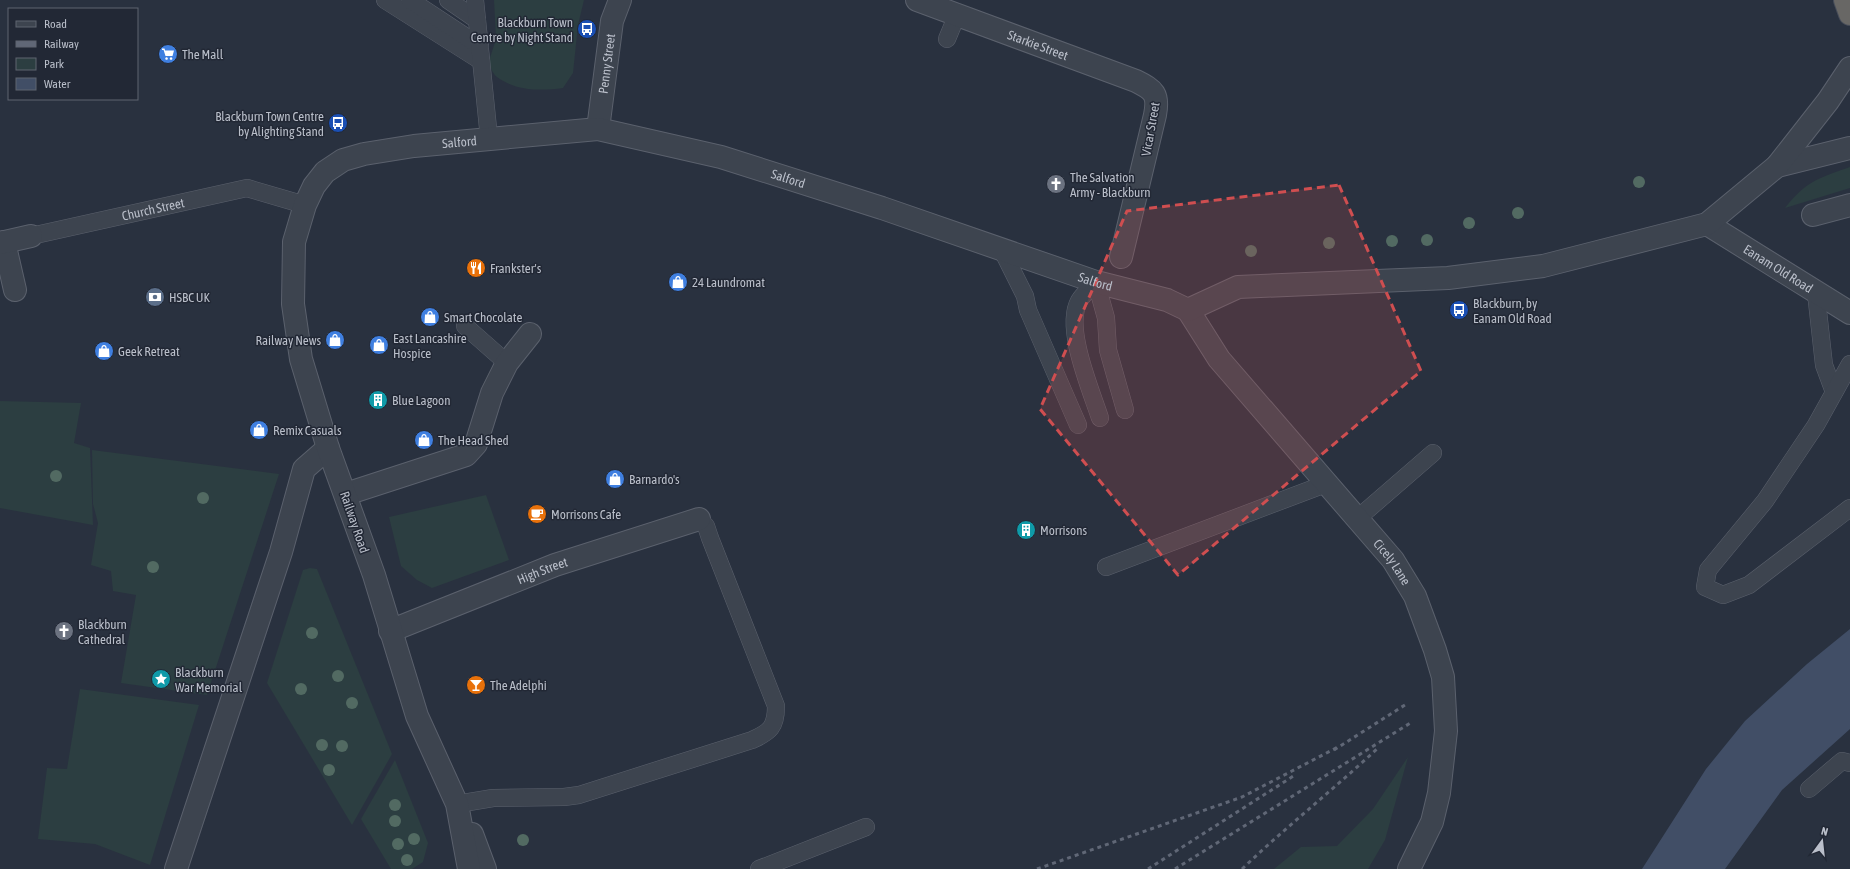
<svg xmlns="http://www.w3.org/2000/svg" width="1850" height="869" viewBox="0 0 1850 869" font-family="'Asap Condensed',sans-serif">
<style>
.green{fill:#2c3e41}
.water{fill:#414e66}
.lines{fill:none;stroke-linecap:round;stroke-linejoin:round}
.service-casing{stroke:#5b616d;stroke-width:18}
.pedestrian-casing{stroke:#5b616d;stroke-width:24}
.minor-casing{stroke:#5b616d;stroke-width:24}
.trunk-casing{stroke:#484e5a;stroke-width:24}
.service{stroke:#3d444f;stroke-width:17}
.pedestrian{stroke:#3d444f;stroke-width:22}
.minor{stroke:#3d444f;stroke-width:22}
.trunk{stroke:#686765;stroke-width:22}
.rail{stroke:#606776;stroke-width:3;stroke-dasharray:4 4;stroke-linecap:butt}
.tree{fill:#526a62}
.marked{fill:#cf4e50;fill-opacity:0.2;stroke:#cf4e50;stroke-width:3;stroke-dasharray:8 5;stroke-linejoin:round}
.labels{text-anchor:middle;stroke-width:3;stroke-linejoin:round;paint-order:stroke}
.poi-label{font-size:13px;fill:#babfca;stroke:#222835;text-anchor:start}
.street-label{font-size:13px;fill:#babfca;stroke:#222835}
</style>
<rect width="100%" height="100%" fill="#29313f"/>
<g class="green">
<path d="M494 0H584L578 25 573 73 563 88C540 91 516 91 497 77 493 74 491 68 488 64L496 39Z"/>
<path d="M1850 167V188L1785 208C1806 181 1819 178 1850 167Z"/>
<polygon points="0,401 81,403 74,443 90,448 93,525 0,508"/>
<polygon points="92,450 279,474 207,695 121,683 136,595 113,591 111,571 91,565 98,523 93,504"/>
<polygon points="486,495 509,560 432,588 417,580 401,566 389,517"/>
<polygon points="310,568 317,569 392,754 352,825 267,683 303,570"/>
<polygon points="80,689 199,705 150,865 95,844 38,839 47,768 67,769"/>
<polygon points="1408,757 1385,840 1368,869 1274,869 1301,847 1337,846 1373,809"/>
<polygon points="395,760 428,843 423,862 412,869 391,869 361,819"/>
</g>
<polygon class="water" points="1850,629 1850,729 1782,790 1725,869 1642,869 1706,769 1745,721 1807,664"/>
<g class="lines">
<defs>
<g id="service">
<polyline points="385,0 481,61"/>
<polyline points="410,0 480,46"/>
<polyline points="448,0 477,20"/>
<polyline points="475,0 489,138"/>
<polyline points="947,39 957,15"/>
<path id="s1" d="M31 236 247 188 305 205"/>
<polyline points="1002,250 1025,296 1028,310 1078,425"/>
<path d="M1096 282C1091 288 1083 294 1079 301 1064 328 1091 390 1100 418"/>
<polyline points="1096,282 1106,318 1108,350 1125,410"/>
<polyline points="1816,293 1824,365 1834,392"/>
<polyline points="465,326 507,363"/>
<polyline points="1850,364 1816,425 1765,501 1708,570 1705,587 1723,595 1749,585 1850,508"/>
<polyline points="1358,518 1433,453"/>
<polyline points="1106,567 1328,483"/>
<polyline points="1809,789 1842,761 1850,763"/>
<path d="M457 804 493 798 564 797 579 795 752 740C770 732 776 727 776 706L710 538 706 526 699 519"/>
<polyline points="759,869 866,827"/>
</g>
<g id="pedestrian">
<polyline points="4,242 15,290"/>
<polyline points="0,243 31,236"/>
<polyline points="176,869 281,552 304,469 328,448"/>
</g>
<g id="minor">
<path id="s2" d="M917 0 1136 81C1154 90 1159 94 1155 115L1121 257"/>
<path id="s3" d="M598 129 612 21 620 0"/>
<polyline points="1777,166 1850,148"/>
<polyline points="1813,215 1850,205"/>
<path id="s4" d="M1707 224 1850 313"/>
<path id="s5" d="M1188 310 1219 359 1393 560 1415 596 1435 650 1443 677 1446 731 1439 793 1432 822 1409 869"/>
<polyline points="346,494 466,455 476,444 492,393 507,363 530,334"/>
<path id="s6" d="M390 631 555 565 699 519"/>
<polyline points="472,834 485,869"/>
<path id="s7" d="M469 869 457 804 417 716 374 575 328 448 301 359 293 304 294 242 305 205 314 186 325 172 343 160 364 154 414 146 598 129 721 157 882 208 1096 282 1167 300 1188 310 1238 287 1448 278 1543 266 1707 224 1777 166 1828 101 1850 68"/>
</g>
<polyline id="trunk" points="1845,0 1850,14"/>
</defs>
<use href="#service" class="service-casing"/>
<use href="#pedestrian" class="pedestrian-casing"/>
<use href="#minor" class="minor-casing"/>
<use href="#trunk" class="trunk-casing"/>
<use href="#service" class="service"/>
<use href="#pedestrian" class="pedestrian"/>
<use href="#minor" class="minor"/>
<use href="#trunk" class="trunk"/>
<g class="rail">
<polyline points="1334,750 1408,703"/>
<polyline points="1037,869 1242,797 1338,747"/>
<polyline points="1148,869 1295,775"/>
<polyline points="1175,869 1412,722"/>
<path d="M1242 869C1286 827 1334 789 1379 747"/>
</g>
</g>
<g class="tree">
<circle cx="1639" cy="182" r="6"/>
<circle cx="1518" cy="213" r="6"/>
<circle cx="1469" cy="223" r="6"/>
<circle cx="1427" cy="240" r="6"/>
<circle cx="1392" cy="241" r="6"/>
<circle cx="1329" cy="243" r="6"/>
<circle cx="1251" cy="251" r="6"/>
<circle cx="56" cy="476" r="6"/>
<circle cx="203" cy="498" r="6"/>
<circle cx="153" cy="567" r="6"/>
<circle cx="312" cy="633" r="6"/>
<circle cx="338" cy="676" r="6"/>
<circle cx="301" cy="689" r="6"/>
<circle cx="352" cy="703" r="6"/>
<circle cx="322" cy="745" r="6"/>
<circle cx="342" cy="746" r="6"/>
<circle cx="329" cy="770" r="6"/>
<circle cx="395" cy="805" r="6"/>
<circle cx="395" cy="821" r="6"/>
<circle cx="414" cy="839" r="6"/>
<circle cx="523" cy="840" r="6"/>
<circle cx="398" cy="844" r="6"/>
<circle cx="407" cy="860" r="6"/>
</g>
<path class="marked" d="M1339 185 1421 371 1178 575 1040 409 1127 211Z"/>
<defs>
<symbol id="bus-disc" viewBox="-11 -11 22 22"><circle r="9.5" fill="#1a4fb4" stroke="#222835"/><path d="M-5-6H5V4H4V6H2V4H-2V6H-4V4H-5ZM-3.5-4V0h7V-4ZM-3.5 1.2v1.5H-2V1.2ZM2 1.2v1.5H3.5V1.2Z" fill="#fff"/></symbol>
<symbol id="supermarket-disc" viewBox="-11 -11 22 22"><circle r="9.5" fill="#3f7fe0" stroke="#222835"/><path d="M-6-5.5h2.5l.6 2H6L4.5 2H-2.5L-4.4-4H-6ZM-1.5 3.2a1.3 1.3 0 1 0 .1 0ZM3 3.2a1.3 1.3 0 1 0 .1 0Z" fill="#fff"/></symbol>
<symbol id="church-disc" viewBox="-11 -11 22 22"><circle r="9.5" fill="#6b7280" stroke="#222835"/><path d="M-1.2-6h2.4v3.5h3.3v2.4h-3.3V6h-2.4V-.1h-3.3v-2.4h3.3Z" fill="#fff"/></symbol>
<symbol id="restaurant-disc" viewBox="-11 -11 22 22"><circle r="9.5" fill="#e8710a" stroke="#222835"/><path d="M-5-6h1v4h1v-4h1v4h1v-4h1v5L-1.5 .5V6h-2V.5L-5-1ZM5-6V6H3V1.5H1.5Q1.5-4 5-6Z" fill="#fff"/></symbol>
<symbol id="shop-disc" viewBox="-11 -11 22 22"><circle r="9.5" fill="#3f7fe0" stroke="#222835"/><path d="M-5-2.5h2.3a2.7 3.5 0 0 1 5.4 0H5L5.5 6h-11ZM-1.5-2.5h3a1.5 2.3 0 0 0-3 0Z" fill="#fff"/></symbol>
<symbol id="bank-disc" viewBox="-11 -11 22 22"><circle r="9.5" fill="#5c6f8a" stroke="#222835"/><path d="M-6-4H6V4H-6ZM0-2.3a2.3 2.3 0 1 0 0 4.6a2.3 2.3 0 1 0 0-4.6Z" fill="#fff"/></symbol>
<symbol id="building-disc" viewBox="-11 -11 22 22"><circle r="9.5" fill="#0f9aa8" stroke="#222835"/><path d="M-4-6H4V6H1V3H-1V6H-4ZM-2.5-4.3h1.7v1.8h-1.7ZM.8-4.3h1.7v1.8H.8ZM-2.5-1h1.7V.8h-1.7ZM.8-1h1.7V.8H.8Z" fill="#fff"/></symbol>
<symbol id="cafe-disc" viewBox="-11 -11 22 22"><circle r="9.5" fill="#e8710a" stroke="#222835"/><path d="M-5.5-4.5H6V0H3Q3 3.5 0 3.5H-2.5Q-5.5 3.5-5.5 0ZM3-3.2v2h1.7v-2ZM-6 4.5H4V6H-6Z" fill="#fff"/></symbol>
<symbol id="sight-disc" viewBox="-11 -11 22 22"><circle r="9.5" fill="#0f9aa8" stroke="#222835"/><path d="M0-6L1.8-2.2L6-1.7L2.9 1.2L3.7 5.4L0 3.3L-3.7 5.4L-2.9 1.2L-6-1.7L-1.8-2.2Z" fill="#fff"/></symbol>
<symbol id="bar-disc" viewBox="-11 -11 22 22"><circle r="9.5" fill="#e8710a" stroke="#222835"/><path d="M-6-5H6L.8 .8V4.5H3.5V6h-7V4.5H-.8V.8Z" fill="#fff"/></symbol>
</defs>
<g fill-rule="evenodd">
<use href="#bus-disc" x="576" y="18" width="22" height="22"/>
<use href="#supermarket-disc" x="157" y="43" width="22" height="22"/>
<use href="#bus-disc" x="327" y="112" width="22" height="22"/>
<use href="#church-disc" x="1045" y="173" width="22" height="22"/>
<use href="#restaurant-disc" x="465" y="257" width="22" height="22"/>
<use href="#shop-disc" x="667" y="271" width="22" height="22"/>
<use href="#bank-disc" x="144" y="286" width="22" height="22"/>
<use href="#bus-disc" x="1448" y="299" width="22" height="22"/>
<use href="#shop-disc" x="419" y="306" width="22" height="22"/>
<use href="#shop-disc" x="324" y="329" width="22" height="22"/>
<use href="#shop-disc" x="368" y="334" width="22" height="22"/>
<use href="#shop-disc" x="93" y="340" width="22" height="22"/>
<use href="#building-disc" x="367" y="389" width="22" height="22"/>
<use href="#shop-disc" x="248" y="419" width="22" height="22"/>
<use href="#shop-disc" x="413" y="429" width="22" height="22"/>
<use href="#shop-disc" x="604" y="468" width="22" height="22"/>
<use href="#cafe-disc" x="526" y="503" width="22" height="22"/>
<use href="#building-disc" x="1015" y="519" width="22" height="22"/>
<use href="#church-disc" x="53" y="620" width="22" height="22"/>
<use href="#sight-disc" x="150" y="668" width="22" height="22"/>
<use href="#bar-disc" x="465" y="674" width="22" height="22"/>
</g>
<g class="labels">
<g class="poi-label">
<text x="573" y="27" text-anchor="end">Blackburn Town<tspan x="573" dy="15">Centre by Night Stand</tspan></text>
<text x="182" y="59">The Mall</text>
<text x="324" y="121" text-anchor="end">Blackburn Town Centre<tspan x="324" dy="15">by Alighting Stand</tspan></text>
<text x="1070" y="182">The Salvation<tspan x="1070" dy="15">Army - Blackburn</tspan></text>
<text x="490" y="273">Frankster's</text>
<text x="692" y="287">24 Laundromat</text>
<text x="169" y="302">HSBC UK</text>
<text x="1473" y="308">Blackburn, by<tspan x="1473" dy="15">Eanam Old Road</tspan></text>
<text x="444" y="322">Smart Chocolate</text>
<text x="393" y="343">East Lancashire<tspan x="393" dy="15">Hospice</tspan></text>
<text x="321" y="345" text-anchor="end">Railway News</text>
<text x="118" y="356">Geek Retreat</text>
<text x="392" y="405">Blue Lagoon</text>
<text x="273" y="435">Remix Casuals</text>
<text x="438" y="445">The Head Shed</text>
<text x="629" y="484">Barnardo's</text>
<text x="551" y="519">Morrisons Cafe</text>
<text x="1040" y="535">Morrisons</text>
<text x="78" y="629">Blackburn<tspan x="78" dy="15">Cathedral</tspan></text>
<text x="175" y="677">Blackburn<tspan x="175" dy="15">War Memorial</tspan></text>
<text x="490" y="690">The Adelphi</text>
</g>
<g class="street-label">
<text dy="5" stroke="none"><textPath href="#s2" startOffset="129">Starkie Street</textPath></text>
<text dy="5" stroke="none"><textPath href="#s3" startOffset="66">Penny Street</textPath></text>
<text transform="translate(1150 129) rotate(-80)" y="5">Vicar Street</text>
<text dy="5" stroke="none"><textPath href="#s7" startOffset="873">Salford</textPath></text>
<text dy="5" stroke="none"><textPath href="#s7" startOffset="1209">Salford</textPath></text>
<text dy="5" stroke="none"><textPath href="#s1" startOffset="125">Church Street</textPath></text>
<text dy="5" stroke="none"><textPath href="#s4" startOffset="84">Eanam Old Road</textPath></text>
<text dy="5" stroke="none"><textPath href="#s7" startOffset="1533">Salford</textPath></text>
<text transform="translate(355 522) rotate(71)" y="5">Railway Road</text>
<text dy="5" stroke="none"><textPath href="#s5" startOffset="325">Cicely Lane</textPath></text>
<text dy="5" stroke="none"><textPath href="#s6" startOffset="164">High Street</textPath></text>
</g>
</g>
<rect x="8" y="8" width="130" height="92" fill="#222835" stroke="#5f6471"/>
<rect x="16" y="21" width="20" height="6" fill="#3d444f" stroke="#5f6471"/>
<text x="44" y="28" font-size="12" fill="#babfca">Road</text>
<rect x="16" y="41" width="20" height="6" fill="#606776" stroke="#5f6471"/>
<text x="44" y="48" font-size="12" fill="#babfca">Railway</text>
<rect x="16" y="58" width="20" height="12" fill="#2c3e41" stroke="#5f6471"/>
<text x="44" y="68" font-size="12" fill="#babfca">Park</text>
<rect x="16" y="78" width="20" height="12" fill="#414e66" stroke="#5f6471"/>
<text x="44" y="88" font-size="12" fill="#babfca">Water</text>
<g transform="translate(1822 841) rotate(15)" stroke="#222835" stroke-width="3" paint-order="stroke">
<path d="M0-3L7 15L0 10L-7 15Z" fill="#babfca"/>
<text y="-6" font-size="11" font-weight="bold" text-anchor="middle" fill="#babfca">N</text>
</g>
</svg>
